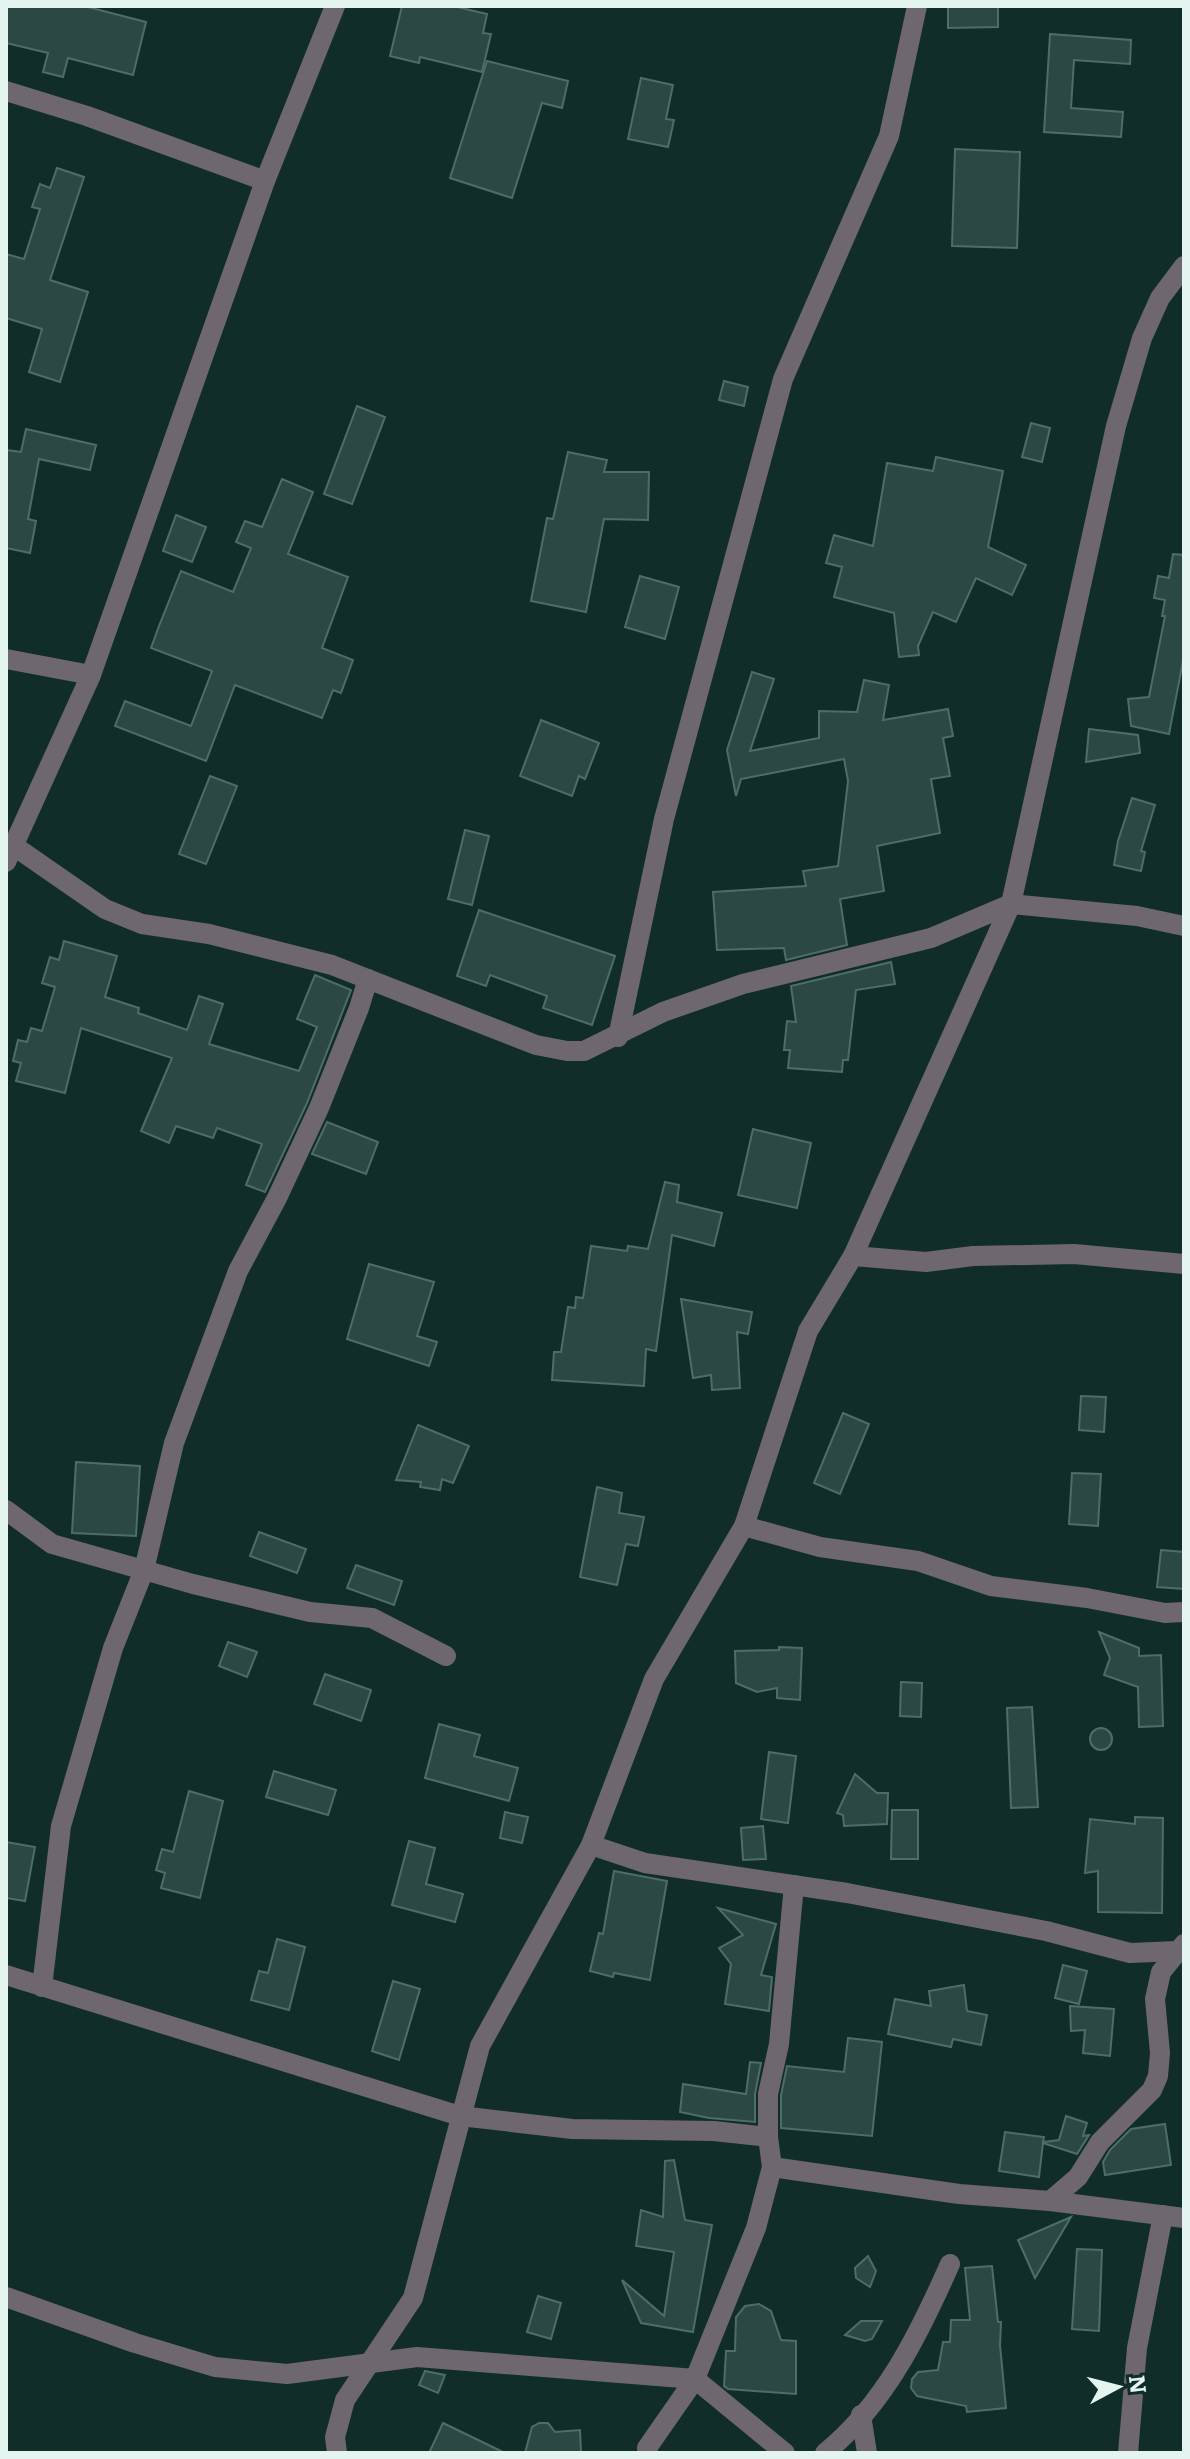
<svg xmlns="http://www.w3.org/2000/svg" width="1190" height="2459" viewBox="0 0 1190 2459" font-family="Literata,serif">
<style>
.building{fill:#2c4844;stroke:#4f6d68;stroke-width:2}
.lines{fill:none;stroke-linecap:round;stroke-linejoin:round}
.minor{stroke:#6e6770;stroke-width:20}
</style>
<rect width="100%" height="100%" fill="#112d29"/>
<g class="building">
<polygon points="6,6 84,6 146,22 133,75 68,58 63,77 43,72 48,53 6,43"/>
<polygon points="402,6 453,6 487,14 483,33 491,34 482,72 420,57 419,63 390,56"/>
<polygon points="948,6 998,6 998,27 948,28"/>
<polygon points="1050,34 1131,40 1130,64 1074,60 1071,108 1123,112 1121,137 1044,132"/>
<polygon points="487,61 568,81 562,108 542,103 512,198 450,178"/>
<polygon points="641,78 673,85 666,119 674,120 668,147 628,139"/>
<polygon points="955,149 1020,152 1017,248 952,246"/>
<polygon points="57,168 84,177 50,280 88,292 60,382 29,372 42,329 6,318 6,254 24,259 40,209 32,207 40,184 50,188"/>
<polygon points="724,381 748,387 744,406 719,400"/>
<polygon points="357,406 385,417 352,504 324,494"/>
<polygon points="1031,423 1050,428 1042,462 1022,457"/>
<polygon points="26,429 96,445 90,470 39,459 28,519 36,521 30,553 6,548 6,450 21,452"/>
<polygon points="568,452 607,460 604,472 649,472 648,520 604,519 586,612 531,601 547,518 553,519"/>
<polygon points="936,457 1003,471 988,547 1026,565 1012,595 976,578 956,622 933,612 918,646 919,655 899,657 894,613 834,597 842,567 826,563 834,535 873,546 887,463 933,471"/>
<polygon points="282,479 313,492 288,554 348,577 322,648 353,660 341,693 333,690 322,718 235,685 206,761 115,726 125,701 191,726 212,671 151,648 159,626 181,571 233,592 251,548 236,542 245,521 262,527"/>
<polygon points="176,515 206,527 192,562 163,551"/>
<polygon points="1173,554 1184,555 1184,656 1169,734 1131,726 1128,699 1149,697 1165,616 1162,616 1165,600 1154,598 1158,576 1169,578"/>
<polygon points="640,576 679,587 665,639 625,627"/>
<polygon points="752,672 774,679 750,751 819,738 819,711 857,712 864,680 889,685 883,720 948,709 953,736 943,738 950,776 931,779 940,833 877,846 884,891 840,899 847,945 786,960 784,948 717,950 713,892 806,886 803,871 838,866 848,781 844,759 741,779 736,796 727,750"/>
<polygon points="541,720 599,743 585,779 579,776 572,796 520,776"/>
<polygon points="1089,729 1138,735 1140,753 1086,762"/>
<polygon points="210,776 237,786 206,864 179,854"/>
<polygon points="1132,798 1155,805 1141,851 1145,852 1141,871 1114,865 1118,841"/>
<polygon points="465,830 489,836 472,905 448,899"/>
<polygon points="479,910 615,956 592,1025 543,1008 547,996 490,975 486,986 457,976"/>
<polygon points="64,941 117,956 105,997 139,1008 138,1013 187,1030 199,996 223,1004 209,1044 299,1071 317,1027 297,1019 315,975 351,990 307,1103 265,1192 246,1185 262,1144 217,1128 213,1138 176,1126 169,1143 141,1131 172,1058 81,1028 65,1093 16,1081 21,1063 13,1061 18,1040 27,1042 31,1028 42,1031 55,987 42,983 50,957 59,960"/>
<polygon points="891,962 895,984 856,990 848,1060 843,1060 842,1072 788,1068 790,1050 784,1050 787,1021 796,1022 791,986"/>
<polygon points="327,1122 378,1142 366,1174 312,1154"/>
<polygon points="753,1129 811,1143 797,1208 738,1195"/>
<polygon points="665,1182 679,1185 677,1202 722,1213 714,1246 672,1235 656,1351 646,1349 644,1386 552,1380 554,1352 561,1352 568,1307 575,1308 576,1297 583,1298 591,1246 627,1251 628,1246 648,1249"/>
<polygon points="369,1264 434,1282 417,1336 437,1342 429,1366 347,1339"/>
<polygon points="681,1299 752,1312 748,1334 737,1332 740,1388 712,1390 711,1375 693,1378"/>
<polygon points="1081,1396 1106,1397 1104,1432 1079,1430"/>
<polygon points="843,1413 869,1424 840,1494 814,1483"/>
<polygon points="418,1425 469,1446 453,1483 442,1479 440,1490 420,1487 421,1482 396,1480"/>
<polygon points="76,1462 140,1466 136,1536 72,1533"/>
<polygon points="1072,1473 1101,1474 1098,1526 1069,1524"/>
<polygon points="597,1487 622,1493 619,1513 644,1517 638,1546 626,1544 617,1585 580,1577"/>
<polygon points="259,1532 306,1549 297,1573 250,1556"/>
<polygon points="1161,1550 1184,1552 1184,1589 1157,1587"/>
<polygon points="356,1565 402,1581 394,1605 347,1588"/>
<polygon points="1099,1632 1139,1648 1139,1656 1161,1655 1163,1726 1139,1727 1138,1687 1104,1675 1110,1658"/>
<polygon points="228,1642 257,1652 247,1677 219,1666"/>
<polygon points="779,1647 802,1648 800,1700 777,1698 777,1688 757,1692 736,1683 735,1651 779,1650"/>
<polygon points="325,1674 371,1690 361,1721 314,1704"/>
<polygon points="901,1682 922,1683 921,1717 900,1716"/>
<polygon points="1032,1707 1038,1807 1011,1808 1007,1708"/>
<polygon points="439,1724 480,1735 474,1756 518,1768 509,1801 425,1778"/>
<circle cx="1101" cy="1739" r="11"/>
<polygon points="769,1752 796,1756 788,1823 761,1819"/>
<polygon points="274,1771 336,1790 328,1815 266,1797"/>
<polygon points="855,1774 877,1793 888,1793 887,1824 844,1826 843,1815 837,1813"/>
<polygon points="189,1791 223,1801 200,1898 161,1888 165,1873 156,1870 162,1849 173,1852"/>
<polygon points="892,1810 918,1810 918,1859 891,1859"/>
<polygon points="505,1812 528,1817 522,1843 500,1838"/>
<polygon points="1135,1817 1163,1818 1162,1913 1098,1912 1098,1871 1085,1873 1090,1819 1135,1824"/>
<polygon points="763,1826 766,1859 743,1860 741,1828"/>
<polygon points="409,1841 435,1848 426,1884 463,1894 455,1922 392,1905"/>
<polygon points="6,1842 35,1847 25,1901 6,1898"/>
<polygon points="614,1871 667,1881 650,1980 614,1973 613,1977 590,1971 599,1933 603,1934"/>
<polygon points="718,1908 776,1924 761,1975 772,1977 769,2011 725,2004 731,1964 719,1948 743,1935"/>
<polygon points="277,1939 305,1947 289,2010 251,2000 259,1971 268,1973"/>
<polygon points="1063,1965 1087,1971 1079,2004 1055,1998"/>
<polygon points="393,1981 420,1989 399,2060 372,2051"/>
<polygon points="964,1985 967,2011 987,2015 981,2045 953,2039 951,2047 888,2034 895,1999 931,2006 929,1991"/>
<polygon points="1070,2006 1114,2009 1110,2056 1083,2053 1085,2030 1071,2031"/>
<polygon points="848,2038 882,2042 872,2136 781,2128 781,2095 787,2066 844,2072"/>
<polygon points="750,2062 761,2063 755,2094 755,2122 709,2118 680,2112 683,2084 746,2094"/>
<polygon points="1066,2116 1087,2123 1083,2136 1089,2135 1077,2154 1043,2143 1039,2177 999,2171 1005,2132 1044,2137 1043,2142 1059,2140"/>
<polygon points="1165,2124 1171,2165 1105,2175 1103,2162 1110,2150 1131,2129"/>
<polygon points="674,2160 685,2220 712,2225 693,2332 641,2323 622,2280 664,2316 674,2252 636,2246 641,2210 663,2217 665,2161"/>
<polygon points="1071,2217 1035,2278 1018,2240"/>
<polygon points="1077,2249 1102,2250 1099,2331 1072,2329"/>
<polygon points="868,2256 876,2271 870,2287 856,2278 855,2268"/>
<polygon points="992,2266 998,2322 1001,2322 1000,2345 1006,2408 967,2412 966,2406 917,2396 911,2388 912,2379 918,2372 938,2370 943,2342 950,2342 951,2320 970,2320 965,2268"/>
<polygon points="538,2296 561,2303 551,2339 527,2332"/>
<polygon points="759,2304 771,2311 781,2340 796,2341 796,2394 728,2389 724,2386 726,2351 735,2351 736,2317 745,2306"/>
<polygon points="861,2321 882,2321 872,2339 865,2341 845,2335"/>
<polygon points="425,2371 445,2375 438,2393 419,2385"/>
<polygon points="443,2423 505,2453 429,2453"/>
<polygon points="539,2423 548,2423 555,2432 580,2430 581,2453 525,2453 532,2427"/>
</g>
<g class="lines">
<g class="minor">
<polyline points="6,91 87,116 265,181"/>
<polyline points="6,659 91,675"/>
<polyline points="14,846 105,909 142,924 209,934 332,965 536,1045 567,1051 584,1051 663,1012 743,984 931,938 1011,904 1137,916 1184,926"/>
<polyline points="6,862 91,675 265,181 335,6"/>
<polyline points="618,1037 664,819 783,379 889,136 917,6"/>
<polyline points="853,1256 926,1262 973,1256 1074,1254 1184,1264"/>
<polyline points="6,1510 52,1544 193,1584 310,1612 372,1618 446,1656"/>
<polyline points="744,1526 820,1547 918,1561 991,1586 1087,1598 1165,1613 1184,1612"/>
<polyline points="591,1845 645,1863 847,1893 1046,1931 1130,1953 1177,1951"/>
<polyline points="6,1975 460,2116 572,2129 714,2131 768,2137"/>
<polyline points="42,1987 61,1826 113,1648 144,1570 174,1443 238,1271 277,1198 319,1108 359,1008 368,979"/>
<polyline points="772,2167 959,2194 1050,2201 1184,2218"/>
<polyline points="1050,2201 1078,2177 1100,2142 1152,2090 1158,2076 1160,2053 1155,1999 1161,1972 1184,1944"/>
<polyline points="6,2297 135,2343 215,2367 287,2374 417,2357 695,2379 785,2453"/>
<polyline points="861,2415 867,2453"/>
<polyline points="337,2453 335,2437 345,2400 413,2298 480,2046 591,1845 654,1679 744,1526 808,1331 853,1256 1011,904 1116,426 1142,338 1160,298 1184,266"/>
<polyline points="648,2453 647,2448 695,2379 756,2228 772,2167 768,2137 768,2094 779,2044 794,1885"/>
<path d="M825 2453C885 2404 919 2334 950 2264"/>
<polyline points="1128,2453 1137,2348 1163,2215"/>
</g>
</g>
<rect width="1190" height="2459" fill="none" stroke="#e4f4f1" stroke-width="16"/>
<g transform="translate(1118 2387) rotate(83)" stroke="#112d29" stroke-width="6" paint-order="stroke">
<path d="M0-6L14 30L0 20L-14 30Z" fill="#e4f4f1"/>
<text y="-12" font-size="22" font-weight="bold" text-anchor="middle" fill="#e4f4f1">N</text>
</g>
</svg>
